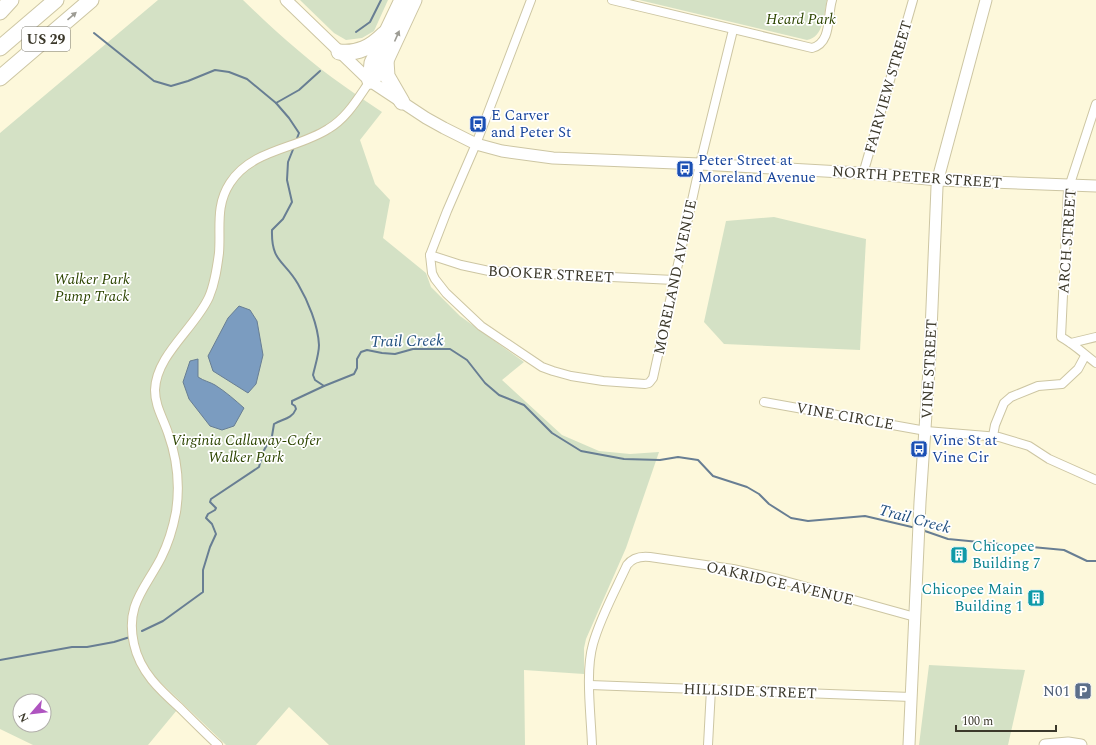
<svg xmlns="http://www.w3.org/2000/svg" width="1096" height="745" viewBox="0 0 1096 745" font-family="Spectral,serif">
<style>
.green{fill:#d4e1c5;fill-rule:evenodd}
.water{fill:#7b9cc0;stroke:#687e93}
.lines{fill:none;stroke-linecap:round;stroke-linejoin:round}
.stream{stroke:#687e93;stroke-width:2}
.street-casing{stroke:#cdc6a3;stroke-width:10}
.secondary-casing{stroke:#cdc6a3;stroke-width:13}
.highway-casing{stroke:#cdc6a3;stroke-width:17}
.street{stroke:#fff;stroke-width:8}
.secondary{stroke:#fff;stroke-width:11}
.highway{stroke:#fff;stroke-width:15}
.oneway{fill:#9d9c94}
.labels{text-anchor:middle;stroke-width:3.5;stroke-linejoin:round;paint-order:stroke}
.shield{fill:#fff;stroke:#76746a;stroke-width:1}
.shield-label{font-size:14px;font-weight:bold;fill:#3b382a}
.park-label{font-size:15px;font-style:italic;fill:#2d4500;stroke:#fff}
.street-label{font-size:15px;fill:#3b382a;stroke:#fff}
.transit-label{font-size:15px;fill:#164399;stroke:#fff;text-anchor:start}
.culture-label{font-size:15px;fill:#0d838f;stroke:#fff;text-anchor:start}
.service-label{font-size:15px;fill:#4e5e75;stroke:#fff;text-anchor:end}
.water-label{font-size:16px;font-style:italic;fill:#1f4e7e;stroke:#fff}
</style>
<rect width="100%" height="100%" fill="#fdf8db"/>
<g class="green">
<path d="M158 0H243C275 31 308 61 344 86 356 95 369 103 382 112L360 140 375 184 390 200 383 238 426 273 431 287 460 316 524 362 502 380 562 435 599 451 630 454 659 452 626 548 586 639 584 648V674L524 670 525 745H329L289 707 256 745H226L156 678 149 684 177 710 148 745H33L0 729V133ZM20 701H44V725H20Z"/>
<polygon points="300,0 388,0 374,31 362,38 346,40 334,33"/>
<path d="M639 0H827C824 14 824 37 807 40Z"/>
<polygon points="774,217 866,239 860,350 724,344 704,322 726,221"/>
<polygon points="929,665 1025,670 1008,745 919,745"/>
</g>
<g class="water">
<polygon points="239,306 250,310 257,321 263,355 256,384 248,393 213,371 208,356 228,318"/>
<path d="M198 359V377C204 381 210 382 215 385 226 392 235 400 244 408L234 426 222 430 210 426 189 399 183 382 190 361Z"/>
</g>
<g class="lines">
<g class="stream">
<polyline points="356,32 370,22 381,0"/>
<polyline points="94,33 154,81 171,86 188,81 215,70 229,72 247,79 276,103 289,118 299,133 296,141"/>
<polyline points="276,103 299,90 320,71"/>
<path d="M294 147 288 162 287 180 292 202 283 219 272 230C271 262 284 260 298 284 308 301 318 325 319 345 319 354 315 366 313 375L315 380 324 386"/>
<polyline points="922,530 948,539 1064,550 1087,561 1096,561"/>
<path d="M142 631 163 621 203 592V570L210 547 216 534 212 524 206 518 208 514 215 510 216 508 210 502 211 499 259 467 263 452 272 436 274 424C282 419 292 419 296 409L295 406 292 404V401L324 386 354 374 357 368V359L361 352 367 350 382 353 395 354 413 349H450L467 360 485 383 499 395 524 405 552 433 581 451 624 459 660 460 678 457 698 460 713 476 747 487 759 494 769 504 791 518 808 521 865 516 916 528"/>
<polyline points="0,660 72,647 87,647 114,642 130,637"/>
</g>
<defs>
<g id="street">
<polyline points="531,0 476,144 447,211 430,255 432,273 435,279 446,293 481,326 542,367 553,371 571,376 603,381 645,384 649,383 653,378 700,164 733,30"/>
<path d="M612 0 812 48C832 43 827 16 832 0"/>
<path d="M1096 104 1068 190 1061 337C1074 344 1084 354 1096 363"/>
<polyline points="863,174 913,0"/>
<polyline points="430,255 461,265 489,271 674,280"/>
<polyline points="1071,343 1096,337"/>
<polyline points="764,402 926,431 999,437 1029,446 1049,459 1096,480"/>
<polyline points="993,436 995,425 1004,403 1011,397 1038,386 1062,384 1078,369 1085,356"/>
<polyline points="590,685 911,697"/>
<path d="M218 745C205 733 193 721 180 708 160 690 140 672 134 644 125 605 145 589 161 558 168 544 173 528 176 512 180 486 177 458 168 433 163 418 155 406 155 390 156 355 195 328 209 297 215 283 217 268 219 253 221 228 215 206 230 183 252 149 297 149 328 129 347 118 358 98 370 81"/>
<path d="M592 745C591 715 585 672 593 644 600 618 616 589 627 565 633 557 641 556 650 557L733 569 778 579 915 617"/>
<polyline points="708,745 711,689"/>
</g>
<g id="secondary">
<polyline points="286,0 370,81 426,118 444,128 476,144 502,151 553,158 700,164 877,174 938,180 1096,186"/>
<polyline points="909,745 920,502 930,355 937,187 939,175 986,0"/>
<polyline points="1045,745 1068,743 1081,745"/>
</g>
<g id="highway">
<polyline points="0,12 11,0"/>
<polyline points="0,48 56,0"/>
<path d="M339 52C358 54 371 47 384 34"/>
<polyline points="386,61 387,76 402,102"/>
<polyline points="0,78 91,0"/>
<polyline points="370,81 382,69 414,0"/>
<polyline points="370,81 372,63 402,0"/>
</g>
</defs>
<use href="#street" class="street-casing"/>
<use href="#secondary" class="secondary-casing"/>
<use href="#highway" class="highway-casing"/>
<use href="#street" class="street"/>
<use href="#secondary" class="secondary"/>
<use href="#highway" class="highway"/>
</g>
<defs><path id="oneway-solid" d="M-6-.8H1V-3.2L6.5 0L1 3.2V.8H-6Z"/></defs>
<g class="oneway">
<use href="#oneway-solid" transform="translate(72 16) rotate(-41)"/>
<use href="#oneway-solid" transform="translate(397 36) rotate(-66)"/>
</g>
<defs>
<symbol id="bus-square" viewBox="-11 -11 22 22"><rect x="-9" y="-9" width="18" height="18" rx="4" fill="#1a4fb4" stroke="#fff"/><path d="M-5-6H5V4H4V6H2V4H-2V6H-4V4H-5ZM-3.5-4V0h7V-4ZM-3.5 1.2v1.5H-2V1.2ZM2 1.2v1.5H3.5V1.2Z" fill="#fff"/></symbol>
<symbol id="building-square" viewBox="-11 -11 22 22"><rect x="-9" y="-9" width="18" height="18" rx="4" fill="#0f9aa8" stroke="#fff"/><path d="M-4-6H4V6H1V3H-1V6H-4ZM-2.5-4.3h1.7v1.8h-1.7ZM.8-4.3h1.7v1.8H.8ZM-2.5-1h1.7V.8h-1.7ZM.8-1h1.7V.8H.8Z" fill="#fff"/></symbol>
<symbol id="parking-square" viewBox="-11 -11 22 22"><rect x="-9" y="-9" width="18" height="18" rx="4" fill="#5c6f8a" stroke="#fff"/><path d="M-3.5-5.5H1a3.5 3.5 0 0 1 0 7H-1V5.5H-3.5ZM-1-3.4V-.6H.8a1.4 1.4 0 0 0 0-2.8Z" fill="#fff"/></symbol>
</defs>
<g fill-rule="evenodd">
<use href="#bus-square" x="468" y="114" width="20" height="20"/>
<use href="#bus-square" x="675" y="159" width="20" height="20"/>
<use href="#bus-square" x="909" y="439" width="20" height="20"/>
<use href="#building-square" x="949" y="545" width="20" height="20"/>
<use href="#building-square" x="1026" y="588" width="20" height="20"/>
<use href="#parking-square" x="1073" y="681" width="20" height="20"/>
</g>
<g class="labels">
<rect class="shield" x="22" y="27" width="48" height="24" rx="3"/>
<g class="shield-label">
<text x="46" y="44">US 29</text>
</g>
<g class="park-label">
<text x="801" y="24">Heard Park</text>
<text x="92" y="284">Walker Park<tspan x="92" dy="17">Pump Track</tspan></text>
<text x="246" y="445">Virginia Callaway-Cofer<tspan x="246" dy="17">Walker Park</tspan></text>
</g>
<g class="street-label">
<text transform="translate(888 87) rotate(-74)" y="5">FAIRVIEW STREET</text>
<text transform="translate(917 177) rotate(4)" y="5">NORTH PETER STREET</text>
<text transform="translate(1067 241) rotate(-86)" y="5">ARCH STREET</text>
<text transform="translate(551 274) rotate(3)" y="5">BOOKER STREET</text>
<text transform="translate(675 277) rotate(-78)" y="5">MORELAND AVENUE</text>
<text transform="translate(929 369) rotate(-87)" y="5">VINE STREET</text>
<text transform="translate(845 416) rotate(10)" y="5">VINE CIRCLE</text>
<text transform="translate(780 583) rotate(13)" y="5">OAKRIDGE AVENUE</text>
<text transform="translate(750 691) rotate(2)" y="5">HILLSIDE STREET</text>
</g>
<g class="transit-label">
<text x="491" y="120">E Carver<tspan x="491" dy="17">and Peter St</tspan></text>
<text x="698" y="165">Peter Street at<tspan x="698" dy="17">Moreland Avenue</tspan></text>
<text x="932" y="445">Vine St at<tspan x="932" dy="17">Vine Cir</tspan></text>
</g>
<g class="culture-label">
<text x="972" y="551">Chicopee<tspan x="972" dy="17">Building 7</tspan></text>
<text x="1023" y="594" text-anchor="end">Chicopee Main<tspan x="1023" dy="17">Building 1</tspan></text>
</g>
<g class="service-label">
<text x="1070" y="696">N01</text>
</g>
<g class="water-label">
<text transform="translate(407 340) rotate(-1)" y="6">Trail Creek</text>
<text transform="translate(915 518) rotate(15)" y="6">Trail Creek</text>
</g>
</g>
<g transform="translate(32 713) rotate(242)"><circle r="19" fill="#ffffff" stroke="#b1afaa"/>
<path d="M0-3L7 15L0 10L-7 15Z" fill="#af54c0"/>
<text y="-6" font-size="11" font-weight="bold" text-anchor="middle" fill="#3b382a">N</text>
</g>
<path d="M956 725v6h100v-6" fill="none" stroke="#3b382a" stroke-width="2"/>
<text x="962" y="725" font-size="12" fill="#3b382a" stroke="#ffffff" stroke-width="3" paint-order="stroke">100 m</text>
</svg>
